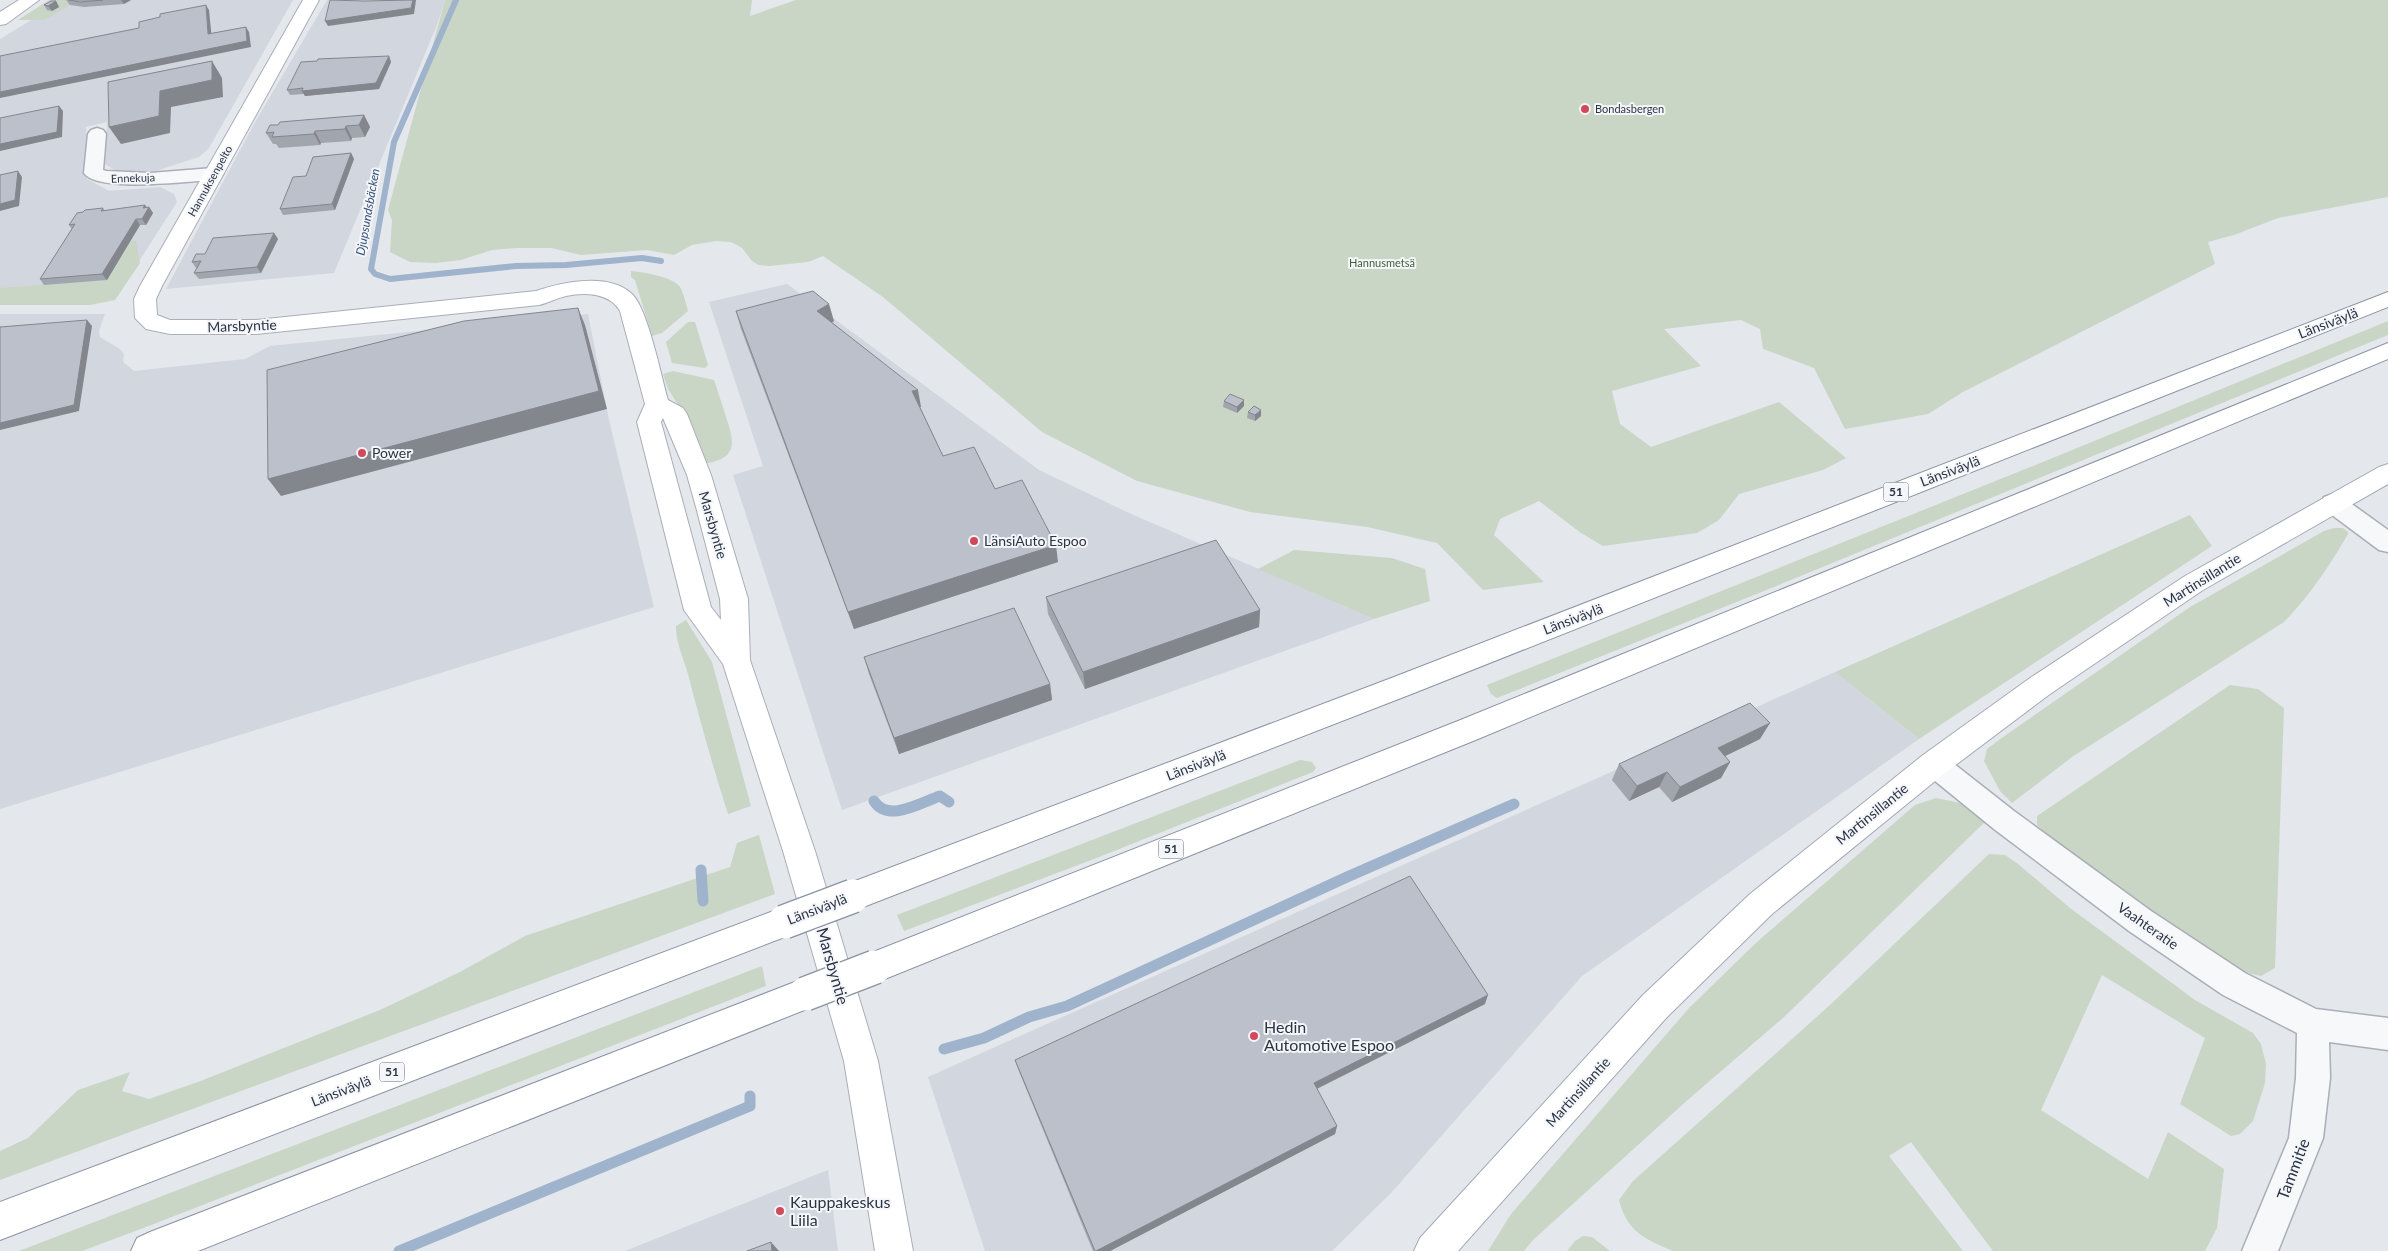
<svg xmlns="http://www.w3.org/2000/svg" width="2388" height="1251" viewBox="0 0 2388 1251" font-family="Lato,sans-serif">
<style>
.built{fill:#d2d6de}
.green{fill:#c9d6c5}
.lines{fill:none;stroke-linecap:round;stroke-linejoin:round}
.stream-far1{stroke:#9fb4cc;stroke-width:6}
.stream{stroke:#9fb4cc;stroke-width:11}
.street-casing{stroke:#a9aeb7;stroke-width:3}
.secondary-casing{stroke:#a9aeb7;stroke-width:2}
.primary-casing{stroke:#a3abb8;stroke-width:2}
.highway-casing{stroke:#8b94a3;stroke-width:2}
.street{fill:#f7f8fa;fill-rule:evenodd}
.secondary{fill:#fff;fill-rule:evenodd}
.primary{fill:#fff;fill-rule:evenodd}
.highway{fill:#fff;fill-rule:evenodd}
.highway-bridge-casing{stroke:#8b94a3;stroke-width:36;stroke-linecap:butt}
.highway-bridge{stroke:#fff;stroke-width:33}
.wall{fill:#a1a5ae}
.shaded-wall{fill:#83868d}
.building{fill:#bbc0ca;stroke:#83868d}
.poi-dot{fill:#d1495b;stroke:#f4f6f9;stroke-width:2}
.labels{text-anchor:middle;stroke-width:4;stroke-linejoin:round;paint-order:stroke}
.far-poi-label{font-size:11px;fill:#2b3445;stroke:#f4f6f9;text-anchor:start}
.far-street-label{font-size:11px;fill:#2b3445;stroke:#f4f6f9}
.far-park-label{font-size:11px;fill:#3f6138;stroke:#f4f6f9}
.far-water-label{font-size:12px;font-style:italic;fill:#34527a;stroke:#f4f6f9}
.shield{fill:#f4f6f9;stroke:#676e7b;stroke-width:1}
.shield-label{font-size:12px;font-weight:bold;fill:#2b3445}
.street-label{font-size:14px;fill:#2b3445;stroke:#f4f6f9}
.poi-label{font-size:14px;fill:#2b3445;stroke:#f4f6f9;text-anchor:start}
.near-street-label{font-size:16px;fill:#2b3445;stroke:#f4f6f9}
.near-poi-label{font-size:16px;fill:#2b3445;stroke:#f4f6f9;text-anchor:start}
</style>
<rect width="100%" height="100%" fill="#e4e7ec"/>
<g class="built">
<polygon points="64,0 293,0 209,148 199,157 156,171 116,171 105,164 107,122 86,127 87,179 109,191 160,187 174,194 177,202 120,291 0,295 0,39"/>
<polygon points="327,0 445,0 437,25 334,273 166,289 254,124"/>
<polygon points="787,284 1039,470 1129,513 1374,619 842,810 733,475 763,466 709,302"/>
<polygon points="0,314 105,314 99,331 100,337 120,349 124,354 123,362 134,371 245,359 270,346 588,314 609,420 654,607 0,809"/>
<polygon points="1835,672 1919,739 1582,976 1392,1192 1332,1251 985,1251 928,1077"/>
<polygon points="828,1170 838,1251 625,1251"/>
</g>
<g class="green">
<polygon points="49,0 78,0 45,20 18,20"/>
<polygon points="445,0 752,0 750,16 796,0 2388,0 2388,197 2278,218 2234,235 2208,242 2215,264 1963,392 1928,414 1845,429 1814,368 1763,349 1760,329 1741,320 1664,329 1701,366 1612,391 1620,424 1651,447 1779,402 1846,458 1823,470 1739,494 1719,520 1697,533 1603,546 1581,533 1539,501 1500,519 1494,535 1544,582 1483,590 1437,543 1367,527 1250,512 1137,481 1042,432 883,297 823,256 808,262 769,266 758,265 752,261 742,248 731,242 716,241 692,245 674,255 647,250 581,255 551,248 516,248 492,250 461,260 435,263 410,262 390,252 392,220 388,210"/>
<polygon points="131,241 136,241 140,263 115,300 90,305 0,305 0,288 107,280"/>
<path d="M631 271C643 272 674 277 680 287 684 294 686 304 688 311L662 333 652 336 635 280 631 277Z"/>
<polygon points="2388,321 2388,335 1759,593 1497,698 1491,694 1487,685 2038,464"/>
<polygon points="688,322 695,322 708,365 705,368 672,363 666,342"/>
<path d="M673 371 714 380C718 392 722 404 726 417 735 444 738 458 704 464L689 422 668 389 663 374Z"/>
<polygon points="2190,515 2212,546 1919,739 1835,672"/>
<path d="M2334 528H2343L2348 532V534C2329 567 2310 595 2284 622L2072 757 2012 803 2000 791 1984 761 1987 749 2003 737 2190 607 2324 531Z"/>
<polygon points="1294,550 1392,558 1425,569 1430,601 1374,619 1258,569"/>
<path d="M686 620 712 662 751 806 728 814C713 767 700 721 688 674 683 657 676 643 676 626Z"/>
<polygon points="2230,685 2258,689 2284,708 2275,968 2261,976 2239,971 2065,850 2037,825 2037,816"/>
<polygon points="1300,760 1312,762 1316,768 1313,772 1094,859 904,931 897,915"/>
<polygon points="1936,798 1965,804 1988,819 1783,1018 1691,1097 1533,1240 1524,1251 1488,1251 1511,1214 1689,1008 1757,942 1915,805"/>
<polygon points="759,835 775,894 0,1180 0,1151 28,1138 78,1090 130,1072 122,1091 149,1099 198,1082 380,1010 460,972 525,936 730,867 737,843"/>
<path d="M1989 854 2005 855 2018 864 2070 908 2195 1000 2253 1033 2261 1044 2266 1064 2265 1083 2253 1121 2240 1134 2231 1136 2180 1104 2205 1038 2102 975 2041 1110 2148 1179 2168 1132 2224 1169 2217 1228 2205 1251H1993L1911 1142 1889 1156 1963 1251H1673C1645 1239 1627 1232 1619 1200L1633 1181 1830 1005Z"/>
<polygon points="762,966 766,986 146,1227 82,1251 19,1251"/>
<polygon points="1583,1236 1592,1237 1610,1251 1567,1251 1575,1241"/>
</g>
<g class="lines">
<polyline class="stream-far1" points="456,0 394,142 371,269 375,274 390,279 516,266 566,265 642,258 661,261"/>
<g class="stream">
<path d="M874 801C888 823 920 803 940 796L949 802"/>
<polyline points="701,870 703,901"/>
<polyline points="944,1049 984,1038 1029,1017 1067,1006 1347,877 1514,804"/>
<polyline points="399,1251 750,1106 750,1096"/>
</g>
<defs>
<g id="street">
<path d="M97 128 103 130 106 134 103 170 106 171 150 173 213 168 220 170 223 174 220 178 213 180C189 181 97 193 84 173L88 134 91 130Z"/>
<polygon points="2333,494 2342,497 2388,530 2388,552 2379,550 2324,509 2321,503 2324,497"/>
<polygon points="1934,752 1944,756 2014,811 2151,911 2245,973 2316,1009 2388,1018 2388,1050 2329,1042 2330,1078 2323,1138 2278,1251 2242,1251 2289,1138 2296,1078 2297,1033 2223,995 2129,931 1994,829 1924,772 1920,764 1924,756"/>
</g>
<g id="secondary">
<polygon points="19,0 39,0 6,24 0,25 0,12"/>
<path d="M303 0H319L162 286 156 299 157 315 170 320H256L536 291C562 282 609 272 632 294 648 309 661 376 668 400L683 408 687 414 711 475 748 599 750 660 815 851 878 1061 913 1251H875L844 1061 783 851 723 664 684 610 637 422 645 404 620 311C610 293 585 292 566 296 557 298 548 303 539 305L256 334H170L146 329 135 318 134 299 140 286ZM663 418 687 475 696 507 720 599 721 620 711 607 661 422Z"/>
</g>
<polygon id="primary" points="2388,464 2388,484 2203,590 2050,694 1945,773 1772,914 1667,1017 1458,1251 1414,1251 1420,1238 1643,995 1750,894 1923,755 2030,678 2185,576 2379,467"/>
<g id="highway">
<polygon points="2388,292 2388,307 1414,693 853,911 842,906 837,896 842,886 1394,677"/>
<polygon points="2388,343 2388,359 1478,739 875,983 863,978 858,967 863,956 1458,721"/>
<polygon points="784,907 795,911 800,922 795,933 0,1240 0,1202"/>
<polygon points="805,978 817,983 822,994 817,1005 198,1251 131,1251 137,1238 150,1232"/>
</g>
</defs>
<use href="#street" class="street-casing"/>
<use href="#secondary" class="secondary-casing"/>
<use href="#primary" class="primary-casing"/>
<use href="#highway" class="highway-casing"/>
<use href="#street" class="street"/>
<use href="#secondary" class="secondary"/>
<use href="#primary" class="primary"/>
<use href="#highway" class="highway"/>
<defs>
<g id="highway-bridge">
<polyline points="784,922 853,896"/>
<polyline points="805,994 875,967"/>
</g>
</defs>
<use href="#highway-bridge" class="highway-bridge-casing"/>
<use href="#highway-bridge" class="highway-bridge"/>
</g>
<g class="wall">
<polygon points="66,0 131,0 124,4 84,7 70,5"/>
<polygon points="56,1 59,7 52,11 47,10 44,5"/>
<polygon points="389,56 391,62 379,89 305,96 304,94 290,95 287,90"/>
<polygon points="364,115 370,127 365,137 352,138 351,141 321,143 320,145 279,148 276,144 273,144 266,133"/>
<polygon points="351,153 354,159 335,210 283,215 280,209 306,176"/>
<polygon points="149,207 153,213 146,225 140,225 107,280 44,285 40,279 72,229 69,225 83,212 103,208 105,211"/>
<polygon points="274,233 278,239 261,273 199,279 194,273 197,268 196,268 192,262 205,254"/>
<polygon points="736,311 834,321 832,322 921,407 920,407 943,456 995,489 1058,562 854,629 741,329"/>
<polygon points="1244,400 1244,406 1237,413 1223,407 1224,401"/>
<polygon points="1248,412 1261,416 1255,421 1247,418"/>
<polygon points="1046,597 1260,610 1259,627 1085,689 1048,614"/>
<polygon points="864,657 1050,684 1052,700 899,754 869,674"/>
<polygon points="1760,739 1725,756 1730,762 1721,778 1672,802 1659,787 1629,801 1612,780 1619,764"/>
<polygon points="1485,1004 1317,1089 1337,1126 1335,1134 1110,1251 1093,1251 1018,1069 1015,1060"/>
</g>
<g class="shaded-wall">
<polygon points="121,0 131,0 124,4"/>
<polygon points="413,0 416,0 414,14 328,26 325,21"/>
<polygon points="56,1 59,7 52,11 48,6"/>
<polygon points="206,5 209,10 212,40 208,34"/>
<polygon points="246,27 249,32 251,47 0,98 0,92"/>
<polygon points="389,56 391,62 379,89 305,96 302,91"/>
<polygon points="212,61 222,78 223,97 171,107 170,133 121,144 109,127 160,91"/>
<polygon points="59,106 63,111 62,137 0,151 0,144"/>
<polygon points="364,115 370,127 365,137 359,125"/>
<polygon points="346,126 352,138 351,141 345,129"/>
<polygon points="315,131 321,143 320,145 314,134"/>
<polygon points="351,153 354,159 335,210 332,204"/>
<polygon points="18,171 22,177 19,206 0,211 0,204"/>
<polygon points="145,205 148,209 149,207 153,213 146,225 142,219 143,208"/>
<polygon points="136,219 140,225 107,280 102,274"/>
<polygon points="274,233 278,239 261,273 257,267"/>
<polygon points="829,304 834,321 822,328 817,311"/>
<polygon points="578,308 585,325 607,409 281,496 268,479"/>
<polygon points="87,320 92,326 79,411 0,430 0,423"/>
<polygon points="918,390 921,407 916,408 912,391"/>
<polygon points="1244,400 1244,406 1237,413 1237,407"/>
<polygon points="1261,410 1261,416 1255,421 1255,415"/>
<polygon points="1056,545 1058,562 854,629 848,612"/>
<polygon points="1260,610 1259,627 1085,689 1083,672"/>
<polygon points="1050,684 1052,700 899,754 894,738"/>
<polygon points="1770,723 1760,739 1709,764 1718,748"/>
<polygon points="1730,762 1721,778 1672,802 1680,787"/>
<polygon points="1667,772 1659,787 1629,801 1637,786"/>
<polygon points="1488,995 1485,1004 1312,1091 1314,1083"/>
<polygon points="1337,1126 1335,1134 1110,1251 1096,1251"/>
<polygon points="771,1242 779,1251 772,1251"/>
</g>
<g class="building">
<polygon points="69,0 103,0 80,2"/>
<polygon points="330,0 364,1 413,0 411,8 325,21"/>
<polygon points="51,1 56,1 48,6 44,5"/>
<polygon points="206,5 208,34 246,27 247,41 0,92 0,56 139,28 139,22 160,17 160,14"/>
<polygon points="389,56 376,83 302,91 303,88 287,90 301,62 317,61 318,59"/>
<polygon points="212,61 212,80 160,91 159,116 109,127 108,82"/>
<polygon points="59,106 57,132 0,144 0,118"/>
<polygon points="364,115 359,125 346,126 345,129 315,131 314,134 272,137 274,132 266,133 270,125 278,125 280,122"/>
<polygon points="351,153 332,204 280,209 293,177 306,176 313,157"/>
<polygon points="18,171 15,200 0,204 0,175"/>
<polygon points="145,205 143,208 149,207 142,219 136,219 102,274 40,279 75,224 69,225 77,213 83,212 85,210 103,208 101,211"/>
<polygon points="274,233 257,267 194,273 201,261 192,262 196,254 205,254 213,238"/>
<polygon points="813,291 829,304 817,311 918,390 912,391 943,456 974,447 995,489 1022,480 1056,545 848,612 736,311"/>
<polygon points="578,308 599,391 268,479 267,370 464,321"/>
<polygon points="87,320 74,405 0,423 0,327"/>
<polygon points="1230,394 1244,400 1237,407 1224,401"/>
<polygon points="1254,406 1261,410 1255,415 1248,412"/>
<polygon points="1216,540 1260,610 1083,672 1046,597"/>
<polygon points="1014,608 1050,684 894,738 864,657"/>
<polygon points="1750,703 1770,723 1718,748 1730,762 1680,787 1667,772 1637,786 1619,764"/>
<polygon points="1410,876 1488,995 1314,1083 1337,1126 1096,1251 1095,1251 1015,1060"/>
<polygon points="771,1242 772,1251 747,1251"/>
</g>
<g class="poi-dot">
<circle cx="1585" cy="109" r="5"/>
<circle cx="362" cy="453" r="5"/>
<circle cx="974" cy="541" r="5"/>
<circle cx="1254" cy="1036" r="5"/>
<circle cx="780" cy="1211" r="5"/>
</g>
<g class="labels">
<g class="far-poi-label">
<text x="1595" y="113">Bondasbergen</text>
</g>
<g class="far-street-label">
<text transform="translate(133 178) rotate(-2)" y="4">Ennekuja</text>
<text transform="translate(210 181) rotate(-61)" y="4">Hannuksenpelto</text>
</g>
<g class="far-park-label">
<text x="1382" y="267">Hannusmetsä</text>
</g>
<g class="far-water-label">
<text transform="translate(368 212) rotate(-80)" y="4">Djupsundsbäcken</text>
</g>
<g class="shield">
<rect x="1883.5" y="482.5" width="25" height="19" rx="4"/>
<rect x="1158.5" y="839.5" width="25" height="19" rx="4"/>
<rect x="379.5" y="1062.5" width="25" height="19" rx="4"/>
</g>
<g class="shield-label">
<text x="1896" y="496">51</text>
<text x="1171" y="853">51</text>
<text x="392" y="1076">51</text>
</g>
<g class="street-label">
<text transform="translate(2328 323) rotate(-21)" y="5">Länsiväylä</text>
<text transform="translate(242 326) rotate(-2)" y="5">Marsbyntie</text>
<text transform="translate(1950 471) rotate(-21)" y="5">Länsiväylä</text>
<text transform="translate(713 525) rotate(74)" y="5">Marsbyntie</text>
<text transform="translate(2202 580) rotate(-32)" y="5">Martinsillantie</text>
<text transform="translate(1573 619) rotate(-21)" y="5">Länsiväylä</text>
<text transform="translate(1196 765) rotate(-21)" y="5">Länsiväylä</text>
<text transform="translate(1872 814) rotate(-39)" y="5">Martinsillantie</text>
<text transform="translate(817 909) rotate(-21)" y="5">Länsiväylä</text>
<text transform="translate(2148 926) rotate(35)" y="5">Vaahteratie</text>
<text transform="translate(341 1091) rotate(-21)" y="5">Länsiväylä</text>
<text transform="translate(1578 1092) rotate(-48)" y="5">Martinsillantie</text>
</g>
<g class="poi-label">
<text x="372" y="458">Power</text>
<text x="984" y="546">LänsiAuto Espoo</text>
</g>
<g class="near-street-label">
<text transform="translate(833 966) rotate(74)" y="6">Marsbyntie</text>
<text transform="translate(2293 1169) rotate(-69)" y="6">Tammitie</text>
</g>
<g class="near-poi-label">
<text x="1264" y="1033">Hedin<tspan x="1264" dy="18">Automotive Espoo</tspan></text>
<text x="790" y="1208">Kauppakeskus<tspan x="790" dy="18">Liila</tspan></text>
</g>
</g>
</svg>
